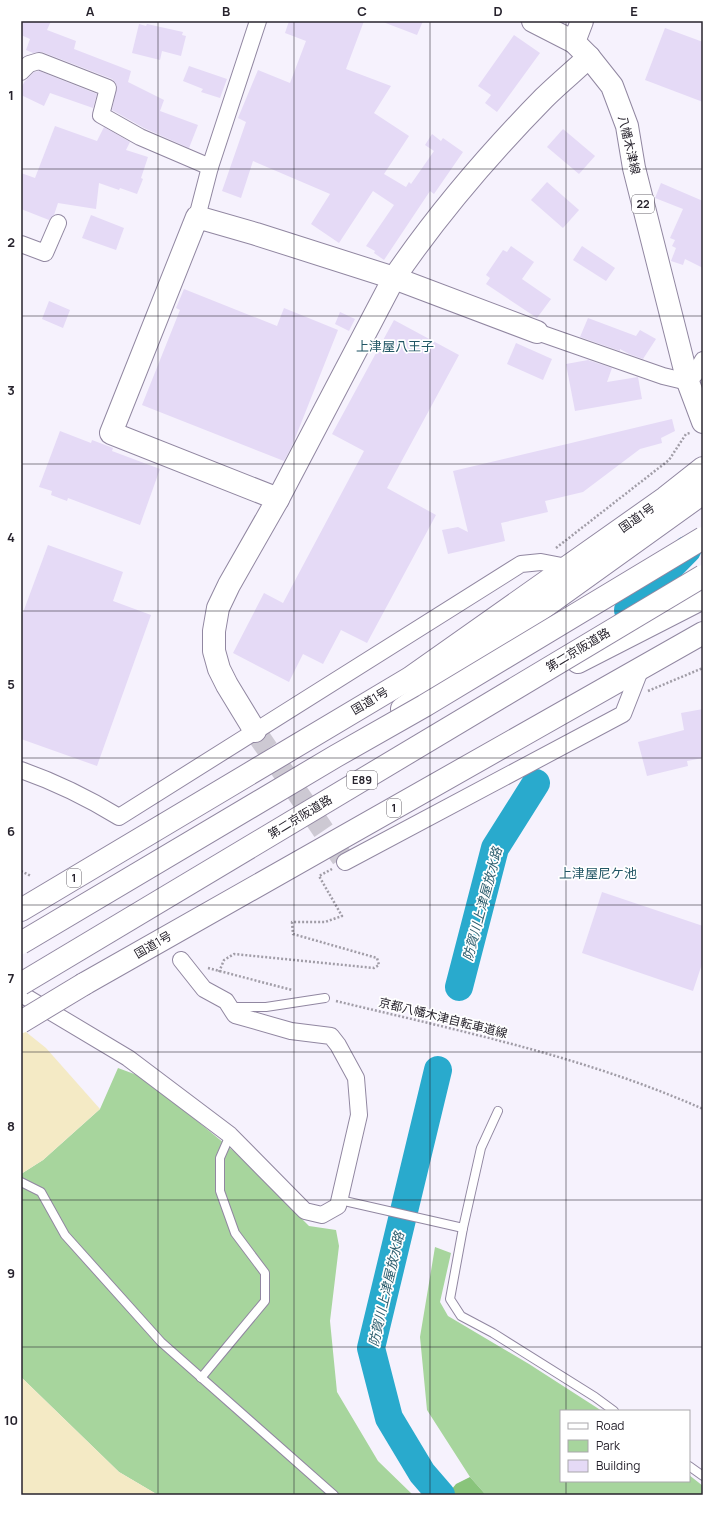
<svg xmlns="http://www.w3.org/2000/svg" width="724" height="1516" viewBox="0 0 724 1516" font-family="Manrope,'Noto Sans JP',sans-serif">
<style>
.green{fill:#a7d59d}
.forest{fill:#89c47b}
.sand{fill:#f4eac5}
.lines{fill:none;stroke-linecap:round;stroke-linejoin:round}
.river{stroke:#29aacd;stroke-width:28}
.building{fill:#e5daf6}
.secondary-tunnel{stroke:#cdc9d3;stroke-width:22;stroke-dasharray:22 11;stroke-linecap:butt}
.lane-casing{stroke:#9187a1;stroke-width:10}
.street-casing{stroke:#9187a1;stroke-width:18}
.secondary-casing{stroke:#9187a1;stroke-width:24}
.primary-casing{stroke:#9187a1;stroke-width:24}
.highway-casing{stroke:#9187a1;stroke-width:24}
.path{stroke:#a19da7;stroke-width:2.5;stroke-dasharray:2 2;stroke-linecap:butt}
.lane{stroke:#fff;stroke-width:8}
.street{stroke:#fff;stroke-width:16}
.secondary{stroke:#fff;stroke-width:22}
.primary{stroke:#fff;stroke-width:22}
.highway{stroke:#fff;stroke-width:22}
.highway-bridge-casing{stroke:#9187a1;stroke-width:24;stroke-linecap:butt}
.highway-bridge{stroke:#fff;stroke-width:22}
.grid{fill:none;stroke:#27232d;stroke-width:1;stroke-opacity:0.55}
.labels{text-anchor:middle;stroke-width:3.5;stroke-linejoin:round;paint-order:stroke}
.shield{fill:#fff;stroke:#68656c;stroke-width:1}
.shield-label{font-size:11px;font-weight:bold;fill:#27232d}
.street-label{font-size:12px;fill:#27232d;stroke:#fff}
.neighbourhood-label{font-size:13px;fill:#225665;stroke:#fff}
.water-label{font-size:13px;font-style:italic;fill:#2d5e6e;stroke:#fff}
.neatline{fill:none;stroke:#27232d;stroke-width:1.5}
.grid-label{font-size:13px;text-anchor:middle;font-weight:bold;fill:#27232d}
</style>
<rect width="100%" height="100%" fill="#f6f2fd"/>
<g class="green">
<polygon points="118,1068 145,1078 236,1153 309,1226 336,1230 339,1246 330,1321 337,1392 378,1461 413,1495 158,1495 119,1472 21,1377 21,1174 43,1160 100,1109"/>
<polygon points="435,1247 451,1253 440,1302 448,1316 529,1364 602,1411 561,1411 561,1481 689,1481 689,1475 703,1486 703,1495 486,1495 470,1477 427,1410 420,1337"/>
</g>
<polygon class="forest" points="470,1477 486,1495 447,1495 456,1484"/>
<g class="sand">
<polygon points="21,1028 46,1048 100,1109 43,1160 21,1174"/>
<polygon points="21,1377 119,1472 158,1495 21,1495"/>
</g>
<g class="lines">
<g class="river">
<polyline points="628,610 687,550"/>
<polyline points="459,987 495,848 536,783"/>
<polyline points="438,1070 371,1348 389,1418 422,1473 441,1495"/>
</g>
</g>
<g class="building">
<polygon points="21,21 51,21 47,30 76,41 74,49 131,71 128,82 164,100 160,111 198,125 189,148 144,128 112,110 117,86 115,82 112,79 42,52 33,53 26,50 30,39 21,35"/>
<polygon points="289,21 364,21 346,69 391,86 374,113 409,136 384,174 406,187 409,182 411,184 434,151 425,145 432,134 441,141 443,138 463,152 434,194 430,191 384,260 374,253 375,251 366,246 394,205 373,191 339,243 311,224 330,194 253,161 241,198 222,191 246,122 238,118 258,70 290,83 306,41 285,33"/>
<polygon points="383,21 423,21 417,35 383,22"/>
<polygon points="139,24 146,26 147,24 183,32 182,35 186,36 181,56 162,51 160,60 132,53"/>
<polygon points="665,28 703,42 703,102 645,80"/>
<polygon points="514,35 540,53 497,112 485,103 491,95 478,86"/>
<polygon points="189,66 227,79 220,98 201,92 203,89 183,81"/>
<polygon points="39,71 97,94 93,108 50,93 44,106 21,95 21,88 25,81 34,72"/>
<polygon points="55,126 97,141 104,127 130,142 126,150 148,157 141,178 143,179 137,194 120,188 119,190 99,183 96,209 58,203 54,215 49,220 21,209 21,173 35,178"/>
<polygon points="563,129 595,156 579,174 547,147"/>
<polygon points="547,182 579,210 563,228 531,200"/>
<polygon points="661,183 703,201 703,268 685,259 683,265 671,261 676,248 672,246 675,240 670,238 683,209 655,198"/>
<polygon points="91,215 124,228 116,250 82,238"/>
<polygon points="511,246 534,262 522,279 551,299 537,318 486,284 490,278 486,275 503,250 507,252"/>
<polygon points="582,246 615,268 606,281 573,260"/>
<polygon points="184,289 277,326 284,308 338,330 292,446 284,461 142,405 180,310 176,308"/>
<polygon points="49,301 70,310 63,328 42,319"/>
<polygon points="340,312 355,319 349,331 335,324"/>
<polygon points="588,318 636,336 640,330 656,339 643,359 629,354 620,349 620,351 580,337"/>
<polygon points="394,320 459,355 387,488 436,515 367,643 341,630 323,664 303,654 289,682 233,653 264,593 283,603 364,451 332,434"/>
<polygon points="516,343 552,359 543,380 507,364"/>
<polygon points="588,360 612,368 607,382 638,377 642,399 575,411 566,364"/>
<polygon points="672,419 675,431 661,438 662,443 640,449 583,492 545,501 548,512 501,523 505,541 448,554 442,530 458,527 468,532 453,471"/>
<polygon points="60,431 91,443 92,440 113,448 112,451 160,469 140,525 68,498 67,501 51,495 52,491 39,487"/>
<polygon points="48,545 123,572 113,601 151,615 97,766 21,739 21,618"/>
<polygon points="703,709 703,758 687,761 688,766 647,776 638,742 684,730 681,713"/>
<polygon points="602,892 703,926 703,961 693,991 582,953"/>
</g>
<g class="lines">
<polyline class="secondary-tunnel" points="255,731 345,862"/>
<defs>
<g id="lane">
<polyline points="230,1007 266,1007 325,998"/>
<polyline points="498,1111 481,1148 463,1228 450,1299 461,1316 493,1333 595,1397 614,1411"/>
<polyline points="21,1182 41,1192 65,1235 161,1342 334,1495"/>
<polyline points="340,1200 463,1228"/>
<polyline points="201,1378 265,1301 265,1273 235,1233 220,1191 220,1158 230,1135"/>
<polyline points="689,1466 703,1476"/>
</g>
<g id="street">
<polyline points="21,72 29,64 39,61 108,88 101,115 140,137 210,167"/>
<polyline points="197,217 210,167 258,21"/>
<polyline points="21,244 45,253 58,223"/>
<polyline points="537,332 663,376 688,382 695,374 703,360"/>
<path d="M21 770C55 782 88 798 119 817L521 564 541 562 567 567"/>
<polyline points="345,862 623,714 641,668"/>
<polyline points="21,994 128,1058 230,1135 305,1211 322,1215 338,1206 359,1115 356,1078 338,1045 331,1036 291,1031 235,1015 226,1001 204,989 181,960"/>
</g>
<g id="secondary">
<polyline points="574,42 582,21"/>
<polyline points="278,499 111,433 197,217 256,234 394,278 537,332"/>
<path d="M255 731 227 685 219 669 214 651V631L218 608 229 585 278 499 394 278C437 215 490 153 544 98 558 84 574 71 589 57"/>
</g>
<polyline id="primary" points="533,21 574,42 589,57 612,86 627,126 634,168 688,382 703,422"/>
<g id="highway">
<polyline points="578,662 703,598"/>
<polyline points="402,709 703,493"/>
<polyline points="21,910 410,678 665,498 703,468"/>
<polyline points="84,984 703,633"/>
</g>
</defs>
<use href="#lane" class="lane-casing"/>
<use href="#street" class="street-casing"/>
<use href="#secondary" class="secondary-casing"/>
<use href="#primary" class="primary-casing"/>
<use href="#highway" class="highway-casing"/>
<g class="path">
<polyline points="556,548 669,460 686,434 690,433"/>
<polyline points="648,691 703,668"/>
<polyline points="21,871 31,876"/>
<polyline points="208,968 292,990"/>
<polyline points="219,972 224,960 234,954 374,968 379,965 377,958 293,934 292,922 325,922 342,916 319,876 332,869"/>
<path d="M336 1001C460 1031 586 1057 703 1109"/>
</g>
<use href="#lane" class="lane"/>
<use href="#street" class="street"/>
<use href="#secondary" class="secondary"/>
<use href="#primary" class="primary"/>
<use href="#highway" class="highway"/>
<defs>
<g id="highway-bridge">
<polyline points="21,943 336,756 424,706 703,538"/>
<polyline points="21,984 703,576"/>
<polyline points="21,1022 84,984"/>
</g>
</defs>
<use href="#highway-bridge" class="highway-bridge-casing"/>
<use href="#highway-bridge" class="highway-bridge"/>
</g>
<path class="grid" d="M158 21V1495M294 21V1495M430 21V1495M566 21V1411M21 169H703M21 316H703M21 464H703M21 611H703M21 758H703M21 905H703M21 1052H703M21 1200H703M21 1347H703M566 1481V1495"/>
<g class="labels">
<g class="shield">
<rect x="632" y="195" width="22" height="18" rx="3"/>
<rect x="347" y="771" width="30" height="18" rx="3"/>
<rect x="387" y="799" width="14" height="18" rx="3"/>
<rect x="67" y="869" width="14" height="18" rx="3"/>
</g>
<g class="shield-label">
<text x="643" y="208">22</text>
<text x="362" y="784">E89</text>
<text x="394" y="812">1</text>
<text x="74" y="882">1</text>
</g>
<g class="street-label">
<text transform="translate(629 145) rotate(77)" y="4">八幡木津線</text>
<text transform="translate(637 518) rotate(-35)" y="4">国道1号</text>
<text transform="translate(578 650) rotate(-31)" y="4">第二京阪道路</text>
<text transform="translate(370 701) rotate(-31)" y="4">国道1号</text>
<text transform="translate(300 817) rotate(-31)" y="4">第二京阪道路</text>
<text transform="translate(153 945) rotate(-30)" y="4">国道1号</text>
<text transform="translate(443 1018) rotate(14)" y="4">京都八幡木津自転車道線</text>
</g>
<g class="neighbourhood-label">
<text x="395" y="351">上津屋八王子</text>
<text x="598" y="878">上津屋尼ケ池</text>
</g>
<g class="water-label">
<text transform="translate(482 904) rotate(-75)" y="5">防賀川上津屋放水路</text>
<text transform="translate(386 1289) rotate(-77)" y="5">防賀川上津屋放水路</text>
</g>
</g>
<rect width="724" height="1516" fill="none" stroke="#ffffff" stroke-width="44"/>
<rect x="560" y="1410" width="130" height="72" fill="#ffffff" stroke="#a9a7ab"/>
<rect x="568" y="1423" width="20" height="6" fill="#ffffff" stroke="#a9a7ab"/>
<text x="596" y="1430" font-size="12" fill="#27232d">Road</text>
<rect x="568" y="1440" width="20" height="12" fill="#a7d59d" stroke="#a9a7ab"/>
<text x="596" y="1450" font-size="12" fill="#27232d">Park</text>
<rect x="568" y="1460" width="20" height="12" fill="#e5daf6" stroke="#a9a7ab"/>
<text x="596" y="1470" font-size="12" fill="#27232d">Building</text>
<rect x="22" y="22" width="680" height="1472" class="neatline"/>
<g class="grid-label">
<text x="90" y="16">A</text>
<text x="226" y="16">B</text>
<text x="362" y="16">C</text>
<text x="498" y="16">D</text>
<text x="634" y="16">E</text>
<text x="11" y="100">1</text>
<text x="11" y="247">2</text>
<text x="11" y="395">3</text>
<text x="11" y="542">4</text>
<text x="11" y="689">5</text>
<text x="11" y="836">6</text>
<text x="11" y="983">7</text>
<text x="11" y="1131">8</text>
<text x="11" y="1278">9</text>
<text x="11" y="1425">10</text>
</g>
</svg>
